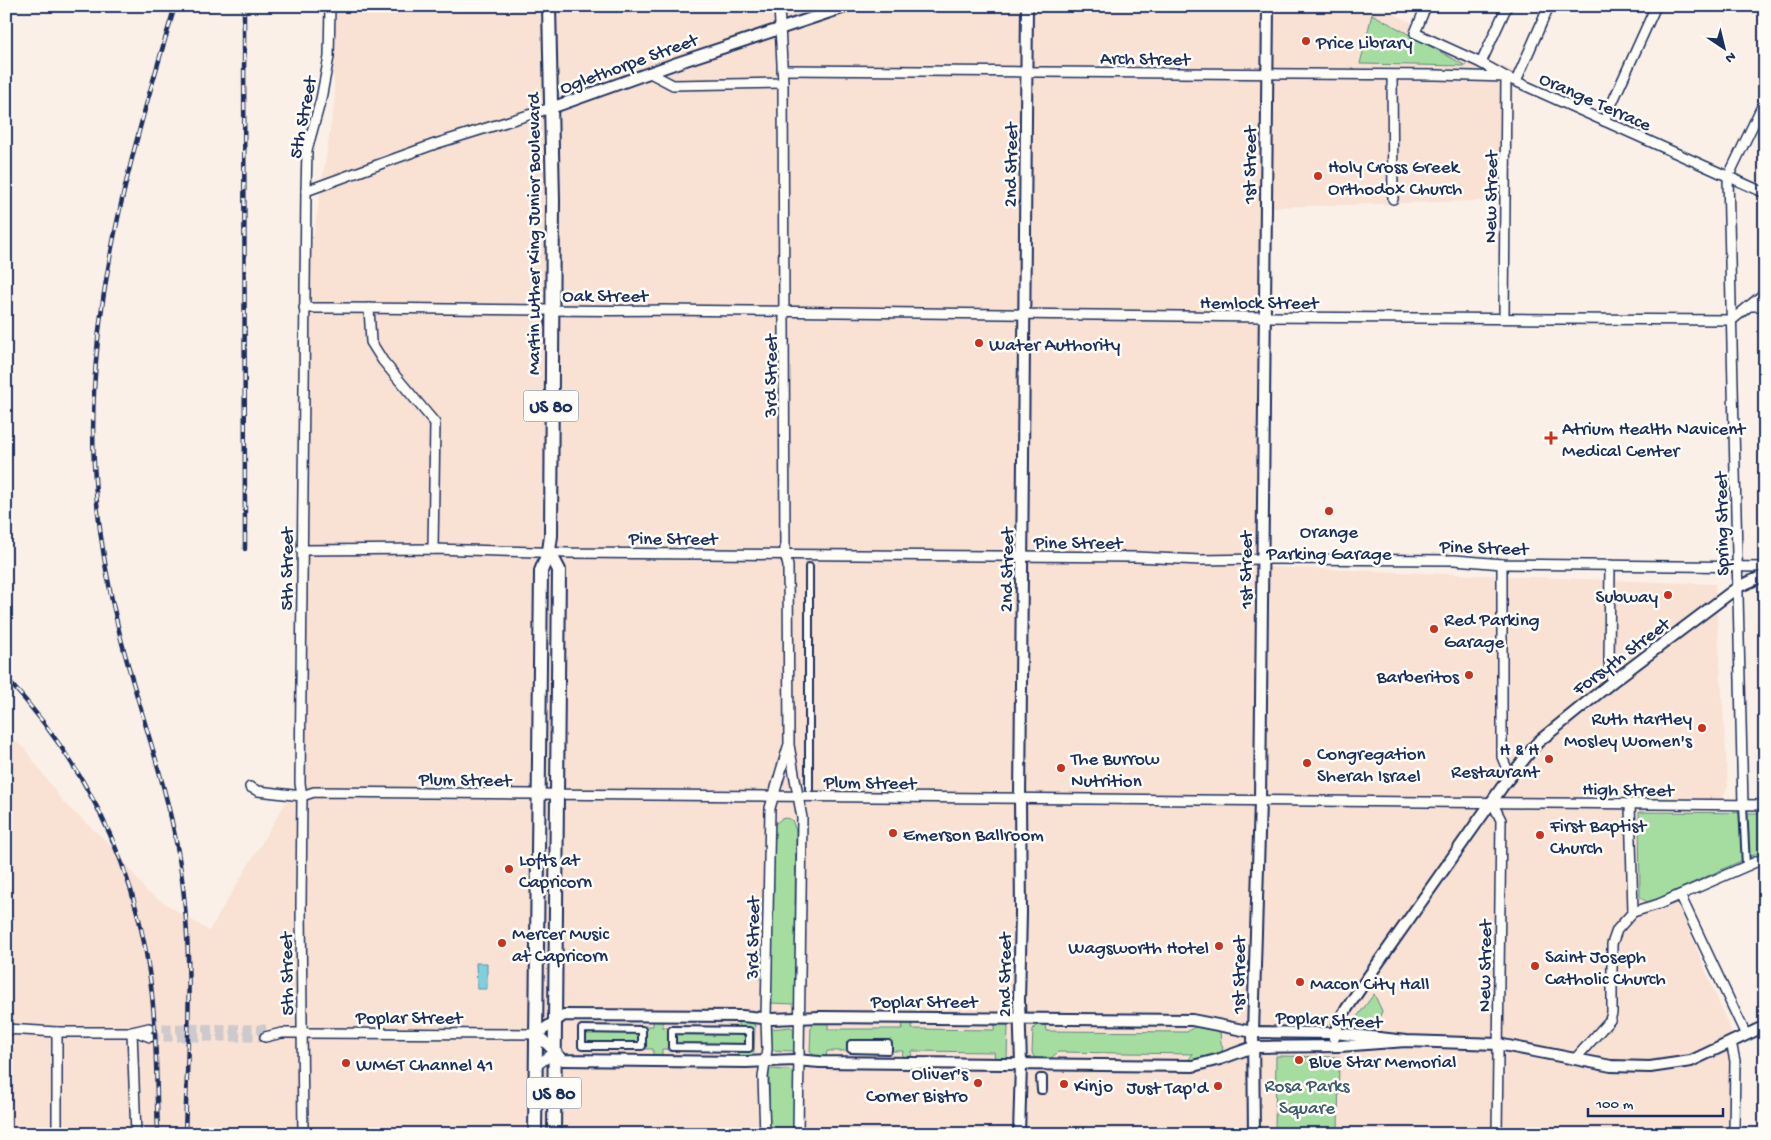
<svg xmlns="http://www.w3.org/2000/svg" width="1771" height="1140" viewBox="0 0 1771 1140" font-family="'Gochi Hand',sans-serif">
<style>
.built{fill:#f9e1d4}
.green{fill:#a5dda1;stroke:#608680}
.water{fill:#80cfdd;stroke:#588faa}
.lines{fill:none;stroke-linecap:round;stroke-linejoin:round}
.minor-tunnel{stroke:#cec9cc;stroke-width:9;stroke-dasharray:9 4.5;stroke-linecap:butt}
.pedestrian-casing{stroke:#1b2f5e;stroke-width:10}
.minor-casing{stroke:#1b2f5e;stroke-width:12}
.tertiary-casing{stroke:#1b2f5e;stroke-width:14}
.primary-casing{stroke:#1b2f5e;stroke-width:16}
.pedestrian{stroke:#fdfcf7;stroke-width:6}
.minor{stroke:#fdfcf7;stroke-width:9}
.tertiary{stroke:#fdfcf7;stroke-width:10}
.primary{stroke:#fdfcf7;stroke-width:12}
.rail-casing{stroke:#1b2f5e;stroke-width:4.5}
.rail{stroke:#fdfcf7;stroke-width:2.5;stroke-dasharray:8;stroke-linecap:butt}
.poi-dot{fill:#c8321e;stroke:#fdfcf7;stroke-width:2}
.labels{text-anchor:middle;stroke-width:5;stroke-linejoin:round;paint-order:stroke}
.shield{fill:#fdfcf7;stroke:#5f6c8c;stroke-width:1}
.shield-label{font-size:18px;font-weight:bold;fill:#1b2f5e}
.poi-label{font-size:19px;fill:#1b2f5e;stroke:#fdfcf7;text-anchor:start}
.street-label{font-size:19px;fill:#1b2f5e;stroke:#fdfcf7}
.park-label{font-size:19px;fill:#3e5a6f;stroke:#fdfcf7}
</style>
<rect width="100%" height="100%" fill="#fbf0e7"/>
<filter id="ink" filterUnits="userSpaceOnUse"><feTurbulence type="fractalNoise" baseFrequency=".02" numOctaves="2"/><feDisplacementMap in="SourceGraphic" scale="10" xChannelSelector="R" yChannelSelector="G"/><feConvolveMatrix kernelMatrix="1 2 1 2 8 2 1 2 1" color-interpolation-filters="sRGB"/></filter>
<g filter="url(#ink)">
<polygon class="built" points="328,6 1379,6 1455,45 1513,71 1512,200 1273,207 1269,567 1715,584 1728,786 1679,906 1732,1034 1731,1134 6,1134 6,734 24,748 64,803 115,849 147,892 209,931 299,780 301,645 297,344 335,98"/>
<g class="green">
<polygon points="1372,14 1466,66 1360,64"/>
<polygon points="1639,812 1765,813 1765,850 1648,903 1640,897"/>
<polygon points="786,818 792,820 796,831 795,904 798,917 795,1004 770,1003 774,825 781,819"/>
<polygon points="1374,994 1382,1011 1376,1027 1359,1027 1354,1021"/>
<polygon points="663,1020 662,1027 738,1028 738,1022 751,1022 755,1025 754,1053 751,1056 738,1056 738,1049 662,1049 662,1056 653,1056 653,1049 581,1048 579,1046 578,1030 580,1027 653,1026 653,1021"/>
<polygon points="816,1022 828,1022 828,1029 902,1029 903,1023 912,1023 912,1029 994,1030 995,1024 1005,1023 1008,1026 1007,1057 1006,1059 995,1059 994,1052 912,1051 911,1059 902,1058 903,1051 827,1051 826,1057 815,1057 810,1051 811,1026"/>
<path d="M1038 1024H1045L1046 1031 1187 1032C1198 1022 1207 1028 1220 1031L1221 1043 1223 1047 1222 1051 1219 1054 1190 1060 1189 1059 1193 1054 1058 1052 1050 1059 1035 1058 1032 1053 1033 1029Z"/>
<polygon points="791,1027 794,1030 795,1050 793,1051 771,1050 770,1029"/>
<polygon points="1276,1056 1339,1057 1338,1134 1275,1134"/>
<polygon points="772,1069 794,1071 794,1134 769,1134 769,1071"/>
</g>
<polygon class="water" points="476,963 487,963 487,989 477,989"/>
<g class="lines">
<g class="minor-tunnel">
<polyline points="149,1028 266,1029"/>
<polyline points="150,1037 265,1037"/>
</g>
<defs>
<g id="pedestrian">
<polyline points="809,567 809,789"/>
<polyline points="1743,805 1746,866"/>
<polygon points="582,1029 642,1030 642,1046 582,1046"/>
<polygon points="672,1030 749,1031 749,1048 672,1047"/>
<polygon points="851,1044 888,1044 888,1050 851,1049"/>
<polygon points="1040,1078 1043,1078 1043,1090 1041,1090"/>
</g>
<g id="minor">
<polyline points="779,6 783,83 785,554 788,566 789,745 802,818 798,1134"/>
<polyline points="1426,6 1415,33 1481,63 1506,77 1765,193"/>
<polyline points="1481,63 1507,6"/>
<polyline points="782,70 1436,75 1506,77"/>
<polyline points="650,73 673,85 783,83"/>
<polyline points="1392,76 1393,199"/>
<polyline points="1516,81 1549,6"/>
<polyline points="1604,121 1656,6"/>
<polyline points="306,191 435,144 551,108"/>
<polyline points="1749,306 1765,306"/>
<path d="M304 308C424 307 544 312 664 310L1264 317 1732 320 1765 293"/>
<polyline points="369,308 371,342 383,361 435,423 433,549"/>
<polyline points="1504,318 1506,77"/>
<polyline points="301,550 433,549 569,553 1136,557 1201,560 1262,559 1455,560 1502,564 1765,567"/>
<polyline points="1502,564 1502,757 1510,776"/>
<polyline points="1610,565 1609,662 1612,682"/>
<polyline points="250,787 258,791 302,796 314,792 1765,805"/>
<polyline points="1492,802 1501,820 1497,1134"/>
<polyline points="1743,805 1728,177 1765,100"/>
<polyline points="1680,895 1746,1035"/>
<polyline points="1633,912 1659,904 1765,858"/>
<polyline points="6,1029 57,1032 132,1032 149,1028"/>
<polyline points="132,1032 136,1134"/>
<polyline points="137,1032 150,1037"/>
<polyline points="265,1037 282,1033 302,1033 537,1034"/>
<polyline points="1731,1042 1735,1061 1734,1134"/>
<polyline points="1575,1059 1610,1020 1612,1013 1612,944 1617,930 1633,912 1630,805"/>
<polyline points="537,1065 555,1052"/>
<polyline points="57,1134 57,1032"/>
<polyline points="303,1134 301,906 302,796 300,783 306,191 307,150 321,99 329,57 330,6"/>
<polyline points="765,1134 763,1077 767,1049 766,1018 770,808 788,747"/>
</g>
<g id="tertiary">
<polyline points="551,108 677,63 848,6"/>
<polyline points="1334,1038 1339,1020 1364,983 1502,787 1538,742 1612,682 1738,587 1765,575"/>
<polyline points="1406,1041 1340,1046 1253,1047 1220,1059 1193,1066 820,1062 795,1060 746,1062 563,1060 537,1034 564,1015 742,1016 772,1019 820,1017 1192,1020 1253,1032 1335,1033 1406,1041 1498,1044 1611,1066 1650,1067 1691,1061 1765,1026"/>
<polyline points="1019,1134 1021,1064 1019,1000 1021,913 1020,799 1027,6"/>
<polyline points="1254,1134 1253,1032 1260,801 1268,6"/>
</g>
<g id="primary">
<polyline points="549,551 559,570 554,1134"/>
<polyline points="535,1134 541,571 549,551 551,536 553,200 549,6"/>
</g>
</defs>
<use href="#pedestrian" class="pedestrian-casing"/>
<use href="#minor" class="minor-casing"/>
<use href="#tertiary" class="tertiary-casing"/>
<use href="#primary" class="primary-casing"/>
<use href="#pedestrian" class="pedestrian"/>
<use href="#minor" class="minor"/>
<use href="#tertiary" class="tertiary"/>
<use href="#primary" class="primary"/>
<defs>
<g id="rail">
<path d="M175 6C131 153 86 309 94 464 97 521 106 579 120 635 138 707 165 778 178 852 194 945 188 1040 185 1134"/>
<polyline points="244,6 245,549"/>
<path d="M6 678C85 764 135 862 150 978 157 1030 156 1082 158 1134"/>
</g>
</defs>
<use href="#rail" class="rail-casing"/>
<use href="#rail" class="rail"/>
</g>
</g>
<g class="poi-dot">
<circle cx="1306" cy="41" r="5"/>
<circle cx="1318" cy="176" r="5"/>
<circle cx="979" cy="343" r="5"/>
<path d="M1548.5 430.5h5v5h5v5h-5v5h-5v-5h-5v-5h5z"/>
<circle cx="1329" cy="511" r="5"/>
<circle cx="1668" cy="595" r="5"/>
<circle cx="1434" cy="629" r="5"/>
<circle cx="1469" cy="675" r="5"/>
<circle cx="1702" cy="728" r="5"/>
<circle cx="1549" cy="759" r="5"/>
<circle cx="1307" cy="763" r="5"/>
<circle cx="1061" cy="768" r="5"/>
<circle cx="893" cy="833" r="5"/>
<circle cx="1540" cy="835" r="5"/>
<circle cx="509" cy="869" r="5"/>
<circle cx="502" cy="943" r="5"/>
<circle cx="1219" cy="946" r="5"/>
<circle cx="1535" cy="966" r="5"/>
<circle cx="1300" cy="982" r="5"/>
<circle cx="1299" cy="1060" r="5"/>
<circle cx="346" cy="1063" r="5"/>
<circle cx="978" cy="1083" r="5"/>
<circle cx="1064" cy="1084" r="5"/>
<circle cx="1218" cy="1086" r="5"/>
</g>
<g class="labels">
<g class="shield">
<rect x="523.5" y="390.5" width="55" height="31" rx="4"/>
<rect x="526.5" y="1077.5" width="55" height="31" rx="4"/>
</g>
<g class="shield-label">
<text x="551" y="412">US 80</text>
<text x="554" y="1099">US 80</text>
</g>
<g class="poi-label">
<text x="1316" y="48">Price Library</text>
<text x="1328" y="172">Holy Cross Greek<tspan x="1328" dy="22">Orthodox Church</tspan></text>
<text x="989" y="350">Water Authority</text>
<text x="1562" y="434">Atrium Health Navicent<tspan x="1562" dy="22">Medical Center</tspan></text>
<text x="1329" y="537" text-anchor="middle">Orange<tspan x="1329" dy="22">Parking Garage</tspan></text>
<text x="1658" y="602" text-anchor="end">Subway</text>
<text x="1444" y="625">Red Parking<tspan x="1444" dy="22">Garage</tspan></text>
<text x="1459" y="682" text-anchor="end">Barberitos</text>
<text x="1692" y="724" text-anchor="end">Ruth Hartley<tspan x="1692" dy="22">Mosley Women's</tspan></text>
<text x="1539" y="755" text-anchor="end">H &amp; H<tspan x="1539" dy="22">Restaurant</tspan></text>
<text x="1317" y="759">Congregation<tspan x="1317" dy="22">Sherah Israel</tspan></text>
<text x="1071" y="764">The Burrow<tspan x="1071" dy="22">Nutrition</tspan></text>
<text x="1550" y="831">First Baptist<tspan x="1550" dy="22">Church</tspan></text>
<text x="903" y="840">Emerson Ballroom</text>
<text x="519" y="865">Lofts at<tspan x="519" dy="22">Capricorn</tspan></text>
<text x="512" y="939">Mercer Music<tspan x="512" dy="22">at Capricorn</tspan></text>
<text x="1209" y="953" text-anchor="end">Wagsworth Hotel</text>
<text x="1545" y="962">Saint Joseph<tspan x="1545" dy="22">Catholic Church</tspan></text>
<text x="1310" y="989">Macon City Hall</text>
<text x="1309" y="1067">Blue Star Memorial</text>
<text x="356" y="1070">WMGT Channel 41</text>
<text x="968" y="1079" text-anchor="end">Oliver's<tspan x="968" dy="22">Corner Bistro</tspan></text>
<text x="1074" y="1091">Kinjo</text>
<text x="1208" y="1093" text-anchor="end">Just Tap'd</text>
</g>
<g class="street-label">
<text transform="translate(1145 57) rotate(1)" y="7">Arch Street</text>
<text transform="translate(628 62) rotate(-20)" y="7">Oglethorpe Street</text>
<text transform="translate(1596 100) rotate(24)" y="7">Orange Terrace</text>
<text transform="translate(301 117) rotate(-79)" y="7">5th Street</text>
<text transform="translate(1009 165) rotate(-89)" y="7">2nd Street</text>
<text transform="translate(1248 165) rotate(-89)" y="7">1st Street</text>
<text transform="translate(1489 197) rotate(-89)" y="7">New Street</text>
<text transform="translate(532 234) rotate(-90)" y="7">Martin Luther King Junior Boulevard</text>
<text x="605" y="301">Oak Street</text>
<text x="1259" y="308">Hemlock Street</text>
<text transform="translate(769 376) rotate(-90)" y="7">3rd Street</text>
<text transform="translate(1720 524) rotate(-91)" y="7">Spring Street</text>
<text x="673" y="544">Pine Street</text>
<text x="1078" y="548">Pine Street</text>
<text transform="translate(1484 546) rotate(2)" y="7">Pine Street</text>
<text transform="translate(285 569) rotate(-90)" y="7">5th Street</text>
<text transform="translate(1005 570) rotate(-89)" y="7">2nd Street</text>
<text transform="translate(1244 570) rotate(-90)" y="7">1st Street</text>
<text transform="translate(1620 655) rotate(-37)" y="7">Forsyth Street</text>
<text transform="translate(465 778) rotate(1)" y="7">Plum Street</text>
<text transform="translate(870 781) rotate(1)" y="7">Plum Street</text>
<text transform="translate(1628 788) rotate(1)" y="7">High Street</text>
<text transform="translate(751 938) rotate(-89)" y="7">3rd Street</text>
<text transform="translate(1483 966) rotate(-89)" y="7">New Street</text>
<text transform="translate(285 974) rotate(-91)" y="7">5th Street</text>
<text transform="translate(1003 975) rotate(-90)" y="7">2nd Street</text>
<text transform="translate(1237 975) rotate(-89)" y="7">1st Street</text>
<text x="924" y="1007">Poplar Street</text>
<text x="409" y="1023">Poplar Street</text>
<text transform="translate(1329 1018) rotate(3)" y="7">Poplar Street</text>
</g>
<g class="park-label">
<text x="1307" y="1091">Rosa Parks<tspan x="1307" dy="22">Square</tspan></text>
</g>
</g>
<rect width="1771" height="1140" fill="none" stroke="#fdfcf7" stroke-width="25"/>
<rect x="12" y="12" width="1746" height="1115" fill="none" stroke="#1b2f5e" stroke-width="2" filter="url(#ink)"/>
<g transform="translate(1724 48) rotate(145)" stroke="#fdfcf7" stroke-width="4" paint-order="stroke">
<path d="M0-4L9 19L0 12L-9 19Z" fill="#1b2f5e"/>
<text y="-8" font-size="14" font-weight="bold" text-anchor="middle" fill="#1b2f5e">N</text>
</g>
<path d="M1588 1108v8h135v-8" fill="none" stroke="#1b2f5e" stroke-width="2.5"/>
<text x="1596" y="1108" font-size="15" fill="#1b2f5e" stroke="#fdfcf7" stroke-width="4" paint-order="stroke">100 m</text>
</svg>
